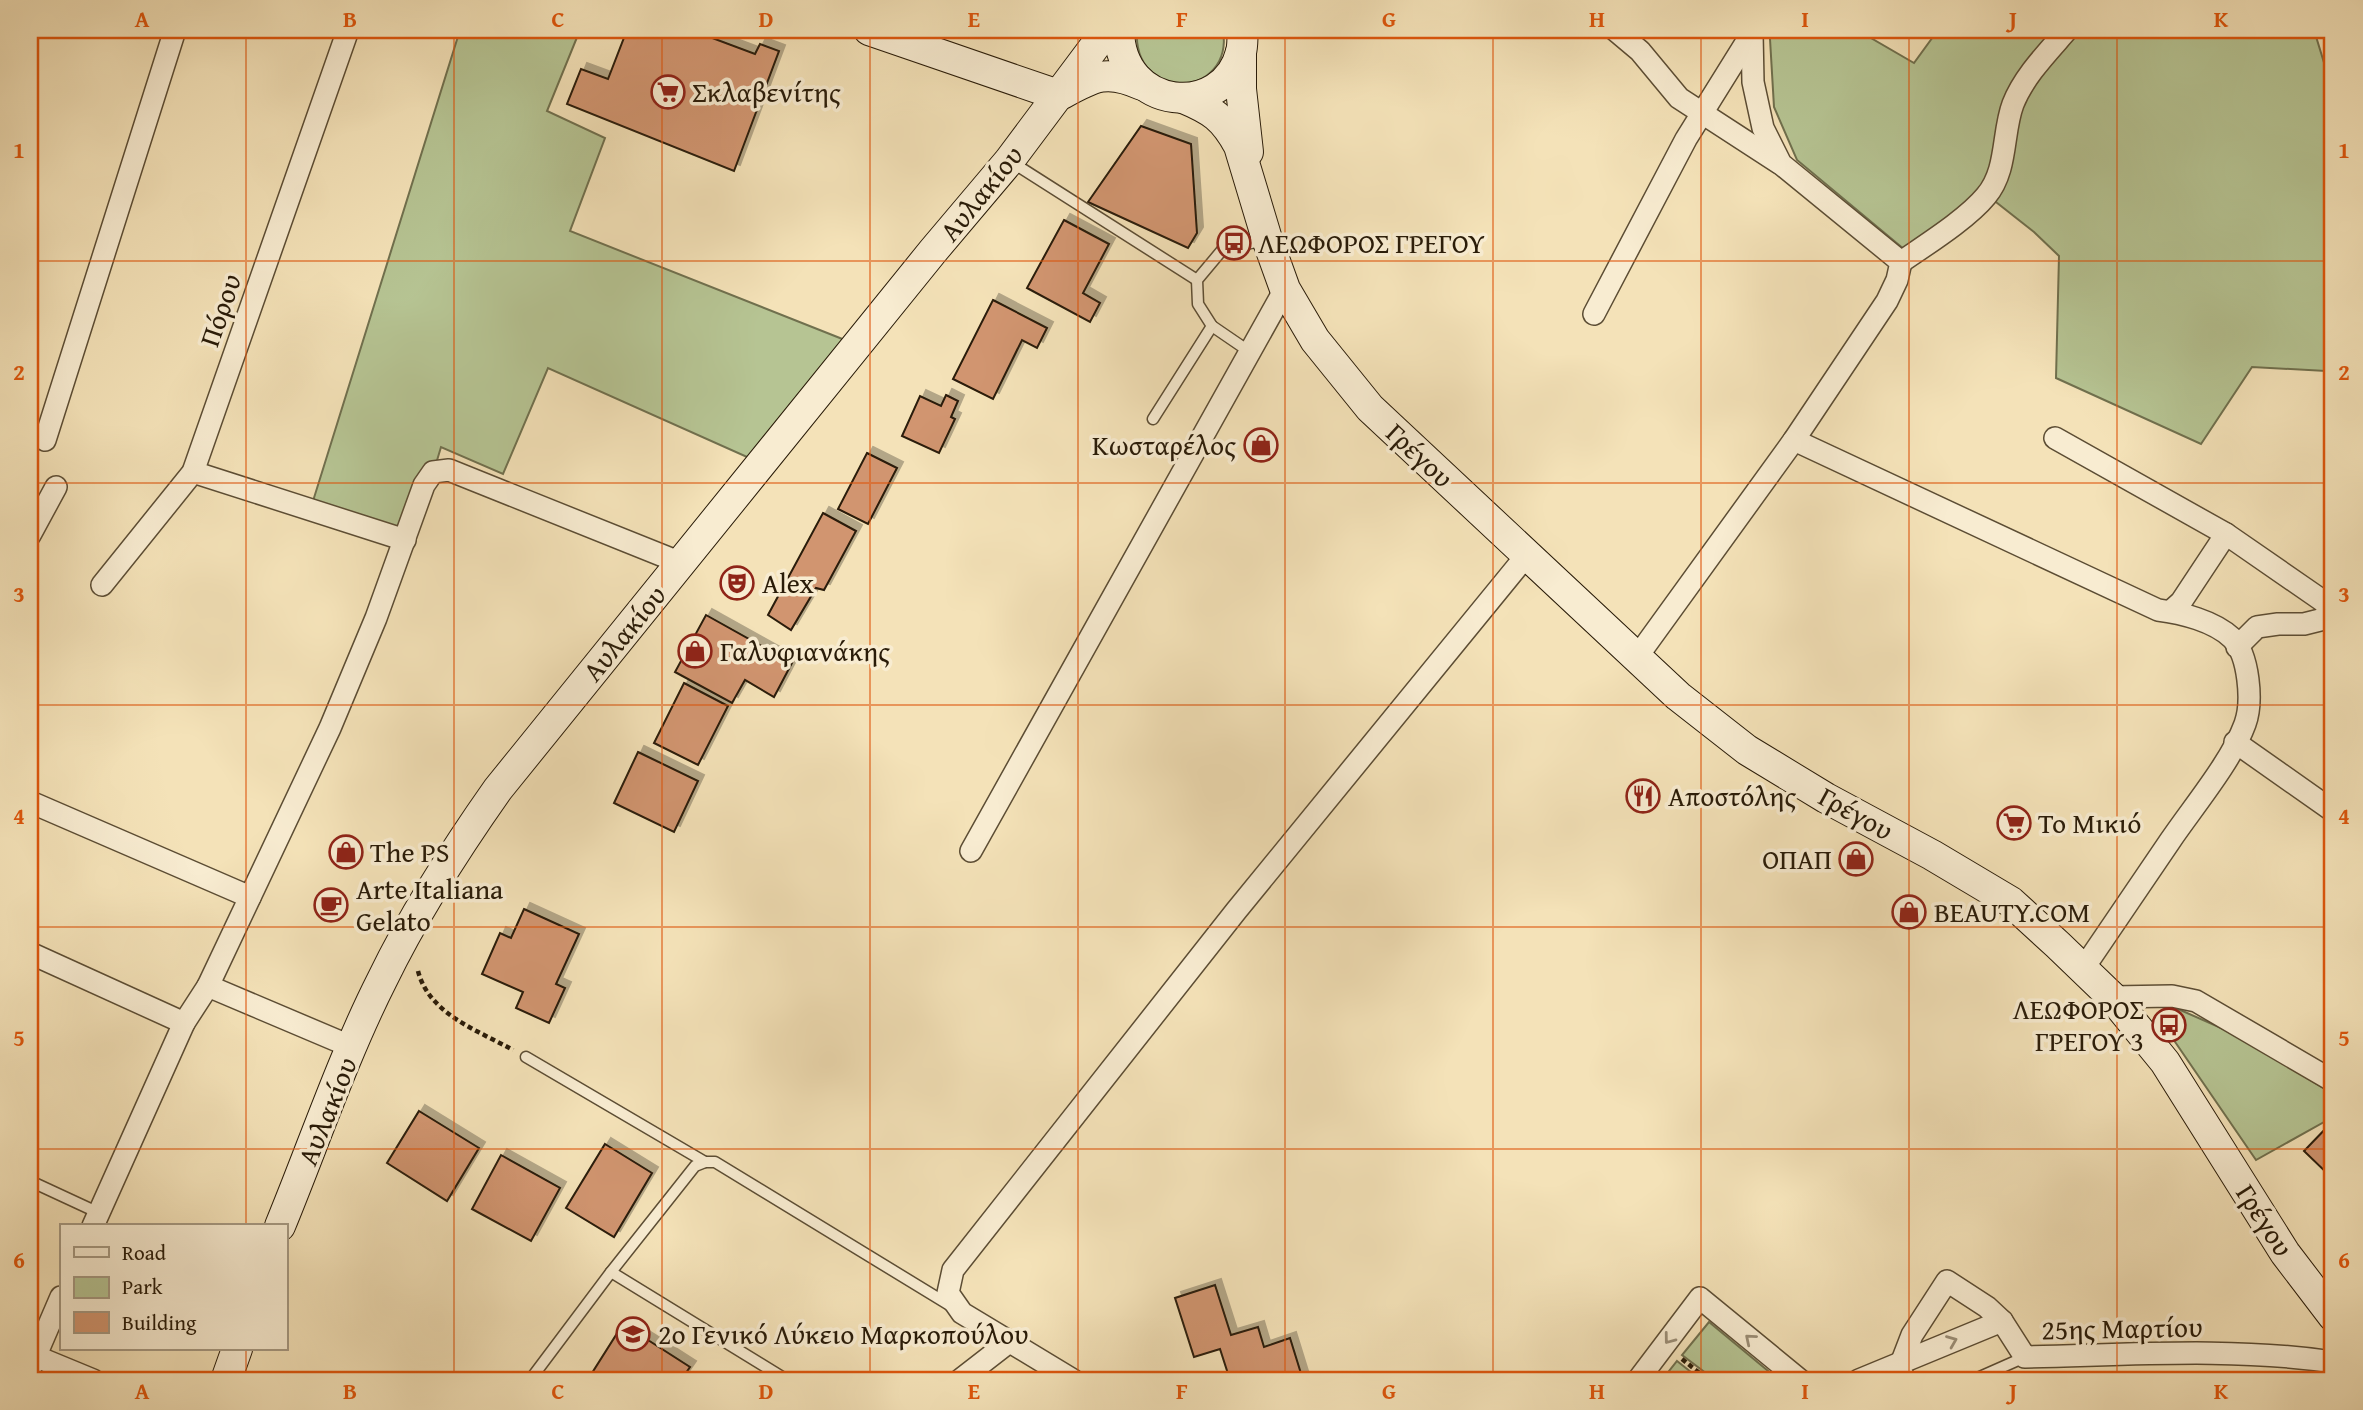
<svg xmlns="http://www.w3.org/2000/svg" width="2363" height="1410" viewBox="0 0 2363 1410" font-family="'Gentium Book Plus',serif">
<style>
.green{fill:#b6c493;stroke:#70704e;stroke-width:2}
.building{fill:#d1956f;stroke:#291b08;stroke-width:2;filter:url(#shadow)}
.lines{fill:none;stroke-linecap:round;stroke-linejoin:round}
.lane-casing{stroke:#5c4d34;stroke-width:13}
.street-casing{stroke:#5c4d34;stroke-width:24}
.secondary-casing{stroke:#291b08;stroke-width:32}
.path{stroke:#291b08;stroke-width:4.5;stroke-dasharray:5 3.5;stroke-linecap:butt}
.lane{stroke:#f8ecd1;stroke-width:10}
.street{stroke:#f8ecd1;stroke-width:21}
.secondary{stroke:#f8ecd1;stroke-width:30}
.oneway{stroke:#9b8e77}
.grid{fill:none;stroke:#de560c;stroke-width:2;stroke-opacity:0.55}
.labels{text-anchor:middle;stroke-width:7;stroke-linejoin:round;paint-order:stroke}
.poi-label{font-size:28px;fill:#291b08;stroke:#f8ecd1;text-anchor:start}
.street-label{font-size:28px;fill:#291b08;stroke:#f8ecd1}
.neatline{fill:none;stroke:#de560c;stroke-width:2.5}
.grid-label{font-size:23px;text-anchor:middle;font-weight:bold;fill:#de560c}
</style>
<defs>
<filter id="shadow"><feDropShadow dx="6" dy="-6" stdDeviation="0" flood-color="#0004"/></filter>
</defs>
<rect width="100%" height="100%" fill="#f4e2b8"/>
<filter id="stains"><feTurbulence type="fractalNoise" baseFrequency=".00286" numOctaves="4"/><feColorMatrix values="0 0 0 0 .2 0 0 0 0 .09 0 0 0 0 .02 0 0 0 .5 -.17"/></filter>
<radialGradient id="worn" r=".72"><stop offset=".6" stop-color="#630" stop-opacity="0"/><stop offset="1" stop-color="#630" stop-opacity=".3"/></radialGradient>
<g class="green">
<polygon points="460,30 580,30 547,111 605,138 570,231 855,344 756,461 548,368 503,474 441,447 415,534 313,501"/>
<path d="M1137 30H1223C1234 99 1132 103 1137 30Z"/>
<polygon points="1775,30 1857,30 1914,63 1938,30 2314,30 2333,92 2333,355 2326,371 2252,367 2201,444 2056,378 2059,256 2034,232 1987,195 1911,255 1797,160 1774,107 1770,39"/>
<polygon points="2178,1009 2237,1035 2333,1094 2333,1117 2256,1160 2158,1017"/>
<polygon points="1709,1322 1779,1380 1715,1380 1682,1355"/>
<polygon points="1677,1361 1701,1380 1662,1380"/>
</g>
<g class="building">
<polygon points="627,30 691,30 755,54 760,44 779,51 734,171 567,104 581,69 608,79"/>
<polygon points="1141,126 1191,144 1197,233 1188,248 1088,202"/>
<polygon points="1064,220 1109,244 1083,293 1100,303 1090,322 1027,288"/>
<polygon points="993,300 1047,328 1037,348 1022,340 993,399 953,379"/>
<polygon points="946,395 958,401 951,417 955,419 939,453 902,436 920,396 941,406"/>
<polygon points="867,453 897,468 868,524 838,509"/>
<polygon points="823,513 856,531 824,590 816,588 791,630 768,615"/>
<polygon points="706,615 792,663 774,697 745,680 732,703 675,672"/>
<polygon points="684,683 728,706 698,765 654,743"/>
<polygon points="638,752 698,781 674,832 614,803"/>
<polygon points="524,909 579,934 556,984 565,988 549,1023 516,1008 523,992 482,974 500,933 511,938"/>
<polygon points="419,1111 479,1148 447,1201 387,1163"/>
<polygon points="2333,1121 2333,1179 2304,1151"/>
<polygon points="605,1144 652,1173 614,1237 566,1208"/>
<polygon points="501,1155 560,1188 531,1241 472,1209"/>
<polygon points="1215,1285 1231,1335 1258,1327 1264,1347 1290,1338 1303,1380 1260,1380 1259,1377 1249,1380 1230,1380 1220,1349 1194,1357 1175,1298"/>
<polygon points="623,1324 690,1367 681,1380 603,1380 592,1373"/>
</g>
<g class="lines">
<defs>
<g id="lane">
<polyline points="1010,161 1197,280"/>
<polyline points="1212,326 1250,352"/>
<polyline points="1153,419 1212,326 1198,304 1197,280 1223,249 1265,240"/>
<polyline points="526,1057 705,1162"/>
<polyline points="30,1181 99,1213"/>
<polyline points="611,1272 787,1380"/>
<polyline points="1902,1361 1911,1380"/>
<polyline points="530,1380 611,1272 695,1166 705,1162 715,1162 951,1306"/>
<polyline points="1973,1380 2025,1357"/>
</g>
<g id="street">
<polyline points="1615,30 1640,51 1679,98 1779,163"/>
<path d="M1901 262C1927 244 1967 219 1986 196 2008 170 2002 133 2013 104 2024 76 2048 52 2067 30"/>
<polyline points="1594,314 1686,139 1752,33"/>
<polyline points="2055,438 2226,534 2333,608"/>
<polyline points="45,440 175,30"/>
<path d="M1794 440 2158 610C2182 613 2214 621 2232 638 2249 655 2253 702 2245 724 2231 762 2193 807 2170 841 2141 884 2112 926 2083 969"/>
<polyline points="193,472 405,540"/>
<polyline points="30,535 56,487"/>
<polyline points="102,585 193,472 348,30"/>
<polyline points="2171,611 2181,602 2226,534"/>
<polyline points="2237,647 2257,627 2278,624 2304,624 2320,620 2333,610"/>
<polyline points="1637,657 1794,440 1887,301 1897,280 1901,262 1781,164 1763,128 1753,82 1752,33 1754,30"/>
<polyline points="2235,742 2333,811"/>
<polyline points="35,804 250,897"/>
<polyline points="971,851 1285,289"/>
<polyline points="30,953 184,1023 208,986 352,1047"/>
<polyline points="208,986 330,728 376,618 424,485 433,472 449,470 681,563"/>
<polyline points="2112,997 2172,996 2196,1001 2333,1081"/>
<polyline points="93,1226 184,1023"/>
<polyline points="30,1354 93,1380"/>
<path d="M1902 1361 1912 1335 1947 1281 1987 1307 2002 1321 2025 1357C2127 1355 2232 1347 2333 1362"/>
<polyline points="30,1369 61,1297"/>
<polyline points="960,1380 1009,1342"/>
<polyline points="1073,1380 962,1313 948,1293 953,1270 1236,911 1526,556"/>
<polyline points="1638,1380 1700,1298 1800,1380"/>
<polyline points="1859,1380 2002,1321"/>
</g>
<g id="secondary">
<polyline points="869,30 1058,95"/>
<path d="M1119 30C1120 112 1224 120 1241 52 1243 45 1242 37 1243 30"/>
<polyline points="1241,52 1241,89 1248,152"/>
<path d="M1062 94C1094 76 1107 69 1142 85"/>
<path d="M1183 98C1212 110 1224 118 1239 146L1267 239 1285 289 1315 340 1370 408 1678 696 1747 750 1826 798 1932 855 2011 902 2058 945 2112 997 2165 1062 2285 1253 2333 1316"/>
<path d="M280 1226C313 1146 343 1057 382 980 415 912 455 850 498 789L933 251 1009 161 1107 30"/>
<polyline points="226,1380 237,1349"/>
</g>
</defs>
<use href="#lane" class="lane-casing"/>
<use href="#street" class="street-casing"/>
<use href="#secondary" class="secondary-casing"/>
<g class="path">
<path d="M418 971C429 1014 477 1030 513 1050"/>
<polyline points="1682,1359 1708,1380"/>
</g>
<use href="#lane" class="lane"/>
<use href="#street" class="street"/>
<use href="#secondary" class="secondary"/>
</g>
<defs><path id="oneway-chevron" d="M-2-3.5L2.5 0L-2 3.5" fill="none" stroke-width="1.6" stroke-linecap="round" stroke-linejoin="round" transform="scale(1.75)"/></defs>
<g class="oneway">
<use href="#oneway-chevron" transform="translate(1669 1339) rotate(127)"/>
<use href="#oneway-chevron" transform="translate(1750 1339) rotate(-140)"/>
<use href="#oneway-chevron" transform="translate(1952 1341) rotate(-22)"/>
</g>
<path class="grid" d="M246 30V1226M454 30V1380M662 30V1380M870 30V1380M1078 30V1380M1285 30V1380M1493 30V1380M1701 30V1380M1909 30V1380M2117 30V1380M30 261H2333M30 483H2333M30 705H2333M30 927H2333M30 1149H2333M246 1349V1380"/>
<defs>
<symbol id="supermarket-ring" viewBox="-11 -11 22 22"><circle r="9.5" fill="#f8ecd1" stroke="#8f2418" stroke-width="1.5"/><path d="M-6-5.5h2.5l.6 2H6L4.5 2H-2.5L-4.4-4H-6ZM-1.5 3.2a1.3 1.3 0 1 0 .1 0ZM3 3.2a1.3 1.3 0 1 0 .1 0Z" fill="#8f2418"/></symbol>
<symbol id="bus-ring" viewBox="-11 -11 22 22"><circle r="9.5" fill="#f8ecd1" stroke="#8f2418" stroke-width="1.5"/><path d="M-5-6H5V4H4V6H2V4H-2V6H-4V4H-5ZM-3.5-4V0h7V-4ZM-3.5 1.2v1.5H-2V1.2ZM2 1.2v1.5H3.5V1.2Z" fill="#8f2418"/></symbol>
<symbol id="shop-ring" viewBox="-11 -11 22 22"><circle r="9.5" fill="#f8ecd1" stroke="#8f2418" stroke-width="1.5"/><path d="M-5-2.5h2.3a2.7 3.5 0 0 1 5.4 0H5L5.5 6h-11ZM-1.5-2.5h3a1.5 2.3 0 0 0-3 0Z" fill="#8f2418"/></symbol>
<symbol id="theatre-ring" viewBox="-11 -11 22 22"><circle r="9.5" fill="#f8ecd1" stroke="#8f2418" stroke-width="1.5"/><path d="M-5-5.5Q0-4 5-5.5V0Q5 5 0 6Q-5 5-5 0ZM-3.3-2.5H-1v1.5H-3.3ZM1-2.5H3.3v1.5H1ZM-2.8 1Q0 5.5 2.8 1Z" fill="#8f2418"/></symbol>
<symbol id="restaurant-ring" viewBox="-11 -11 22 22"><circle r="9.5" fill="#f8ecd1" stroke="#8f2418" stroke-width="1.5"/><path d="M-5-6h1v4h1v-4h1v4h1v-4h1v5L-1.5 .5V6h-2V.5L-5-1ZM5-6V6H3V1.5H1.5Q1.5-4 5-6Z" fill="#8f2418"/></symbol>
<symbol id="cafe-ring" viewBox="-11 -11 22 22"><circle r="9.5" fill="#f8ecd1" stroke="#8f2418" stroke-width="1.5"/><path d="M-5.5-4.5H6V0H3Q3 3.5 0 3.5H-2.5Q-5.5 3.5-5.5 0ZM3-3.2v2h1.7v-2ZM-6 4.5H4V6H-6Z" fill="#8f2418"/></symbol>
<symbol id="school-ring" viewBox="-11 -11 22 22"><circle r="9.5" fill="#f8ecd1" stroke="#8f2418" stroke-width="1.5"/><path d="M0-5L7-2L0 1L-7-2ZM-4 1L0 2.5L4 1V4Q0 6-4 4Z" fill="#8f2418"/></symbol>
</defs>
<g fill-rule="evenodd">
<use href="#supermarket-ring" x="649" y="73" width="38" height="38"/>
<use href="#bus-ring" x="1215" y="224" width="38" height="38"/>
<use href="#shop-ring" x="1242" y="426" width="38" height="38"/>
<use href="#theatre-ring" x="718" y="564" width="38" height="38"/>
<use href="#shop-ring" x="676" y="632" width="38" height="38"/>
<use href="#restaurant-ring" x="1624" y="777" width="38" height="38"/>
<use href="#supermarket-ring" x="1995" y="804" width="38" height="38"/>
<use href="#shop-ring" x="327" y="833" width="38" height="38"/>
<use href="#shop-ring" x="1837" y="840" width="38" height="38"/>
<use href="#cafe-ring" x="312" y="886" width="38" height="38"/>
<use href="#shop-ring" x="1890" y="893" width="38" height="38"/>
<use href="#bus-ring" x="2150" y="1006" width="38" height="38"/>
<use href="#school-ring" x="614" y="1315" width="38" height="38"/>
</g>
<g class="labels">
<g class="poi-label">
<text x="692" y="102">Σκλαβενίτης</text>
<text x="1258" y="253">ΛΕΩΦΟΡΟΣ ΓΡΕΓΟΥ</text>
<text x="1236" y="455" text-anchor="end">Κωσταρέλος</text>
<text x="762" y="593">Alex</text>
<text x="720" y="661">Γαλυφιανάκης</text>
<text x="1668" y="806">Αποστόλης</text>
<text x="2038" y="833">Το Μικιό</text>
<text x="370" y="862">The PS</text>
<text x="1832" y="869" text-anchor="end">ΟΠΑΠ</text>
<text x="356" y="899">Arte Italiana<tspan x="356" dy="32">Gelato</tspan></text>
<text x="1934" y="922">BEAUTY.COM</text>
<text x="2144" y="1019" text-anchor="end">ΛΕΩΦΟΡΟΣ<tspan x="2144" dy="32">ΓΡΕΓΟΥ 3</tspan></text>
<text x="658" y="1344">2ο Γενικό Λύκειο Μαρκοπούλου</text>
</g>
<g class="street-label">
<text transform="translate(981 193) rotate(-51)" y="10">Αυλακίου</text>
<text transform="translate(220 310) rotate(-71)" y="10">Πόρου</text>
<text transform="translate(1420 455) rotate(43)" y="10">Γρέγου</text>
<text transform="translate(624 633) rotate(-51)" y="10">Αυλακίου</text>
<text transform="translate(1856 813) rotate(29)" y="10">Γρέγου</text>
<text transform="translate(327 1111) rotate(-68)" y="10">Αυλακίου</text>
<text transform="translate(2265 1220) rotate(57)" y="10">Γρέγου</text>
<text transform="translate(2122 1328) rotate(-1)" y="10">25ης Μαρτίου</text>
</g>
</g>
<rect width="2363" height="1410" fill="none" stroke="#f4e2b8" stroke-width="77"/>
<rect x="60" y="1224" width="228" height="126" fill="#f8ecd1" stroke="#a59881" stroke-width="2"/>
<rect x="74" y="1247" width="35" height="10" fill="#f8ecd1" stroke="#a59881" stroke-width="2"/>
<text x="122" y="1260" font-size="21" fill="#291b08">Road</text>
<rect x="74" y="1277" width="35" height="21" fill="#b6c493" stroke="#a59881" stroke-width="2"/>
<text x="122" y="1294" font-size="21" fill="#291b08">Park</text>
<rect x="74" y="1312" width="35" height="21" fill="#d1956f" stroke="#a59881" stroke-width="2"/>
<text x="122" y="1330" font-size="21" fill="#291b08">Building</text>
<rect x="38" y="38" width="2286" height="1334" class="neatline"/>
<g class="grid-label">
<text x="142" y="27">A</text>
<text x="350" y="27">B</text>
<text x="558" y="27">C</text>
<text x="766" y="27">D</text>
<text x="974" y="27">E</text>
<text x="1182" y="27">F</text>
<text x="1389" y="27">G</text>
<text x="1597" y="27">H</text>
<text x="1805" y="27">I</text>
<text x="2013" y="27">J</text>
<text x="2221" y="27">K</text>
<text x="19" y="158">1</text>
<text x="2344" y="158">1</text>
<text x="19" y="380">2</text>
<text x="2344" y="380">2</text>
<text x="19" y="602">3</text>
<text x="2344" y="602">3</text>
<text x="19" y="824">4</text>
<text x="2344" y="824">4</text>
<text x="19" y="1046">5</text>
<text x="2344" y="1046">5</text>
<text x="19" y="1268">6</text>
<text x="2344" y="1268">6</text>
<text x="142" y="1399">A</text>
<text x="350" y="1399">B</text>
<text x="558" y="1399">C</text>
<text x="766" y="1399">D</text>
<text x="974" y="1399">E</text>
<text x="1182" y="1399">F</text>
<text x="1389" y="1399">G</text>
<text x="1597" y="1399">H</text>
<text x="1805" y="1399">I</text>
<text x="2013" y="1399">J</text>
<text x="2221" y="1399">K</text>
</g>
<rect width="100%" height="100%" filter="url(#stains)"/>
<rect width="100%" height="100%" fill="url(#worn)"/>
</svg>
